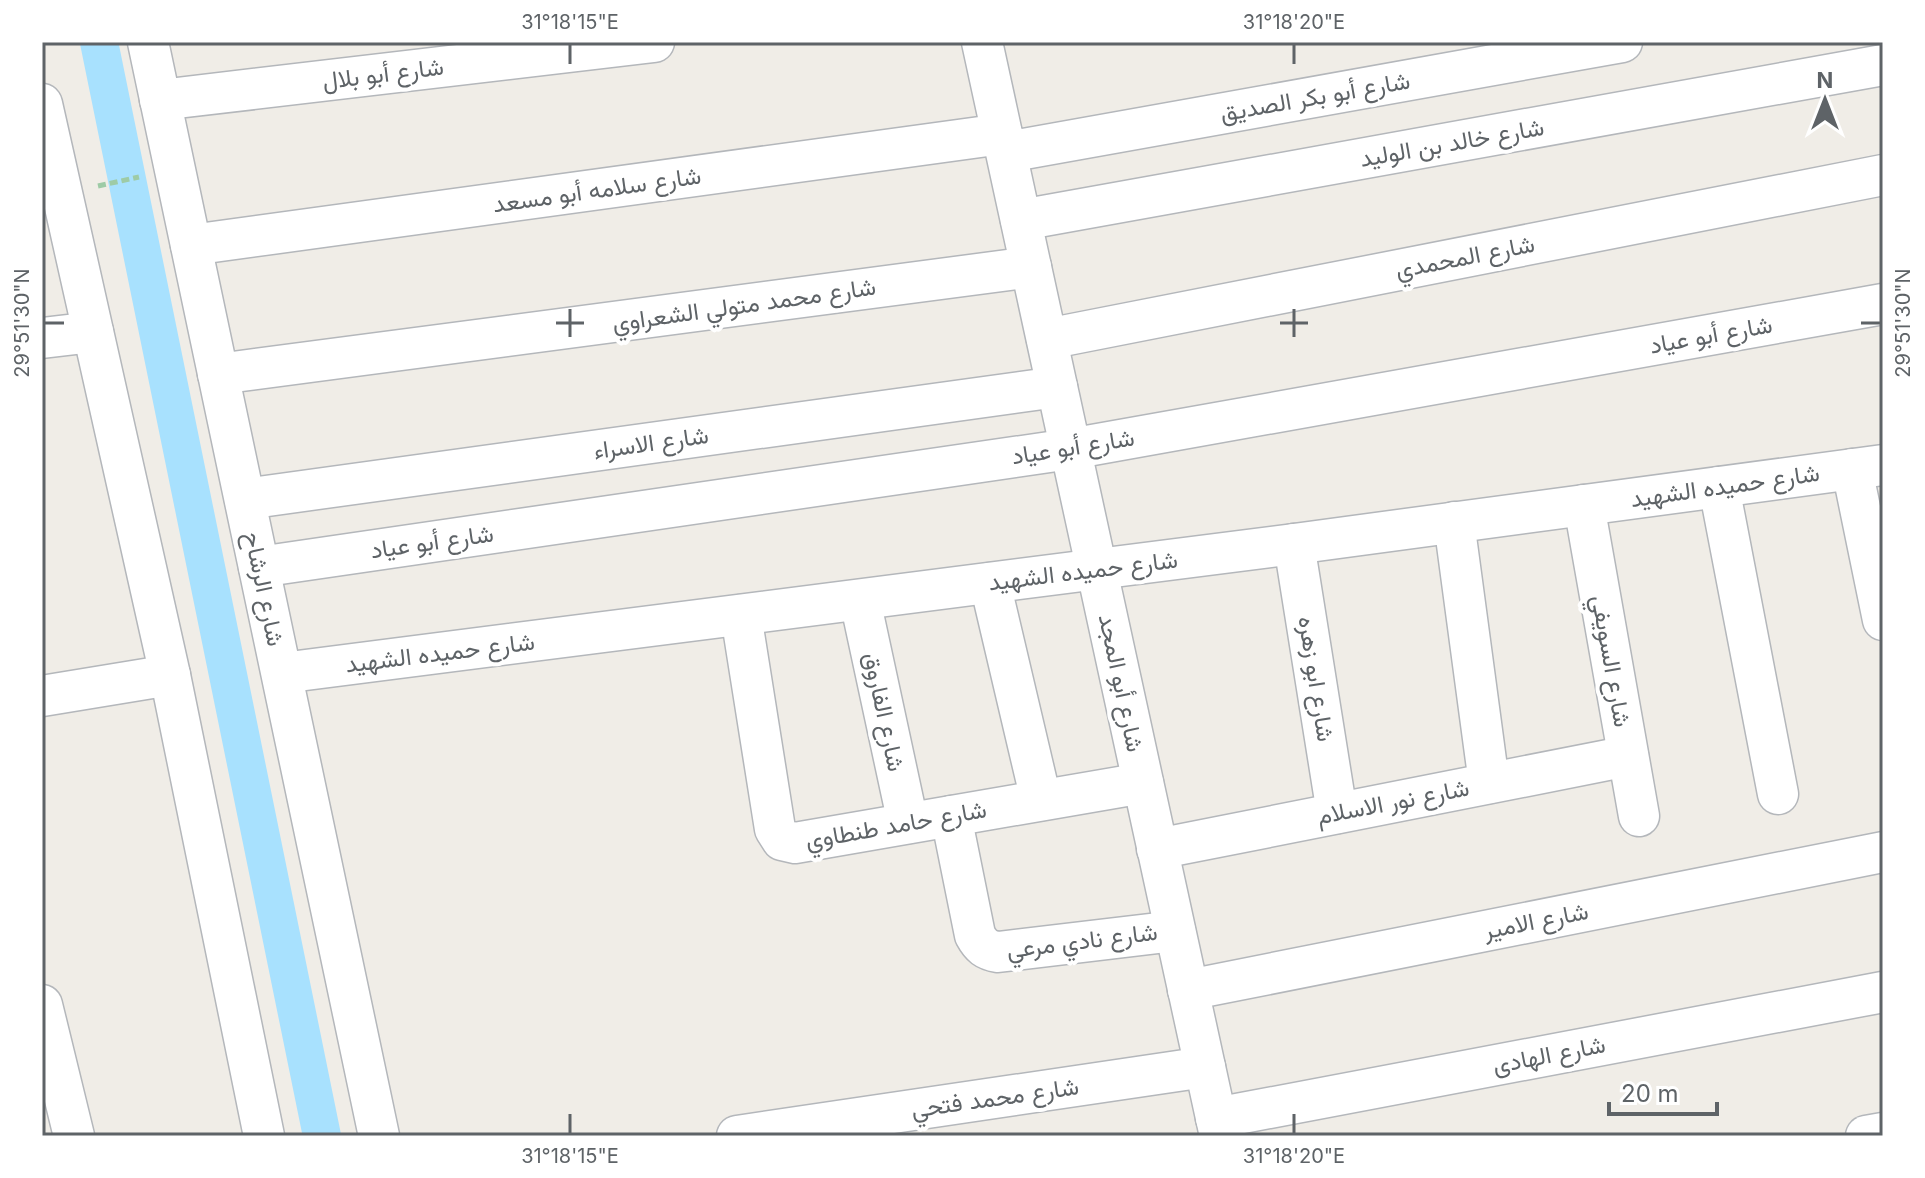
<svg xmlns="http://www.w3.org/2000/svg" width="1925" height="1178" viewBox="0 0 1925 1178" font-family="Inter,Vazirmatn,sans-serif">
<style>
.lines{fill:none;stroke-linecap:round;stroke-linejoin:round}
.canal{stroke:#a8e1fe;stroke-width:38}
.minor-casing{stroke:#b4b7bb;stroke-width:43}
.path{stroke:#9ecba6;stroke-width:5;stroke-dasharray:8 4;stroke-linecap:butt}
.minor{stroke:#fff;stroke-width:40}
.ticks{fill:none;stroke:#5e6367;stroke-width:3}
.labels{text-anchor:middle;stroke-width:8;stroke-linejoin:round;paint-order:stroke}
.street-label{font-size:24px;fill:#5e6367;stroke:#fff}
.neatline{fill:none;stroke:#5e6367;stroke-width:3}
.ticks-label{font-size:20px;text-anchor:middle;fill:#5e6367}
</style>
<rect width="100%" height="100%" fill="#f0ede7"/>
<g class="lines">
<polyline class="canal" points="99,42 322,1136"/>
<defs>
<g id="minor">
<polyline points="148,42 379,1136"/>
<polyline points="982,42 1220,1136"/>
<polyline points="160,100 654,42"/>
<polyline points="42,104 170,675 264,1136"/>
<polyline points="1007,152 1622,42"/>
<polyline points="1021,220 1883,65"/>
<polyline points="191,245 1002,134"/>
<polyline points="42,338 93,332"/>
<polyline points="1047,339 1883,175"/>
<polyline points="218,374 1031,267"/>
<polyline points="1852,469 1883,620"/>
<polyline points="1719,487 1778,794"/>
<polyline points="245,499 1057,387"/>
<polyline points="1584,505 1639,816"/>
<polyline points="1454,522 1489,783"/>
<polyline points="1294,544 1337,813"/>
<polyline points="259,567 1070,449 1883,304"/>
<polyline points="990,583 1041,800"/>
<polyline points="860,600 908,823"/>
<polyline points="741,615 775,829 782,840 795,843 1143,783"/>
<polyline points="282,673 1294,544 1883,465"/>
<polyline points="42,696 170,675"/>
<path d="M951 816 975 935C981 946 986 950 998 952L1175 931"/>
<polyline points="1157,849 1628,756"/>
<polyline points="1188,990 1883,852"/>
<polyline points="42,1005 74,1136"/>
<polyline points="1216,1118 1883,992"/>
<polyline points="737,1136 1205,1067"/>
<polyline points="1866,1136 1883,1133"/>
</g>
</defs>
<use href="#minor" class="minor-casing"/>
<polyline class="path" points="98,186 139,177"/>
<use href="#minor" class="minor"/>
</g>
<path class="ticks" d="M570 44V64M1294 44V64M570 309V337M1294 309V337M44 323H64M556 323H584M1280 323H1308M1861 323H1881M570 1114V1134M1294 1114V1134"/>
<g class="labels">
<g class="street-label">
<text transform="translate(383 74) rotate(-7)" y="8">شارع أبو بلال</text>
<text transform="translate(1315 97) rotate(-10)" y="8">شارع أبو بكر الصديق</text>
<text transform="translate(1452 143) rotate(-10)" y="8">شارع خالد بن الوليد</text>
<text transform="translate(597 190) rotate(-8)" y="8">شارع سلامه أبو مسعد</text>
<text transform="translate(1465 257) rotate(-11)" y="8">شارع المحمدي</text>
<text transform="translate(744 305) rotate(-8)" y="8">شارع محمد متولي الشعراوي</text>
<text transform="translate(1711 335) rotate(-10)" y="8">شارع أبو عياد</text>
<text transform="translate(651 443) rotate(-8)" y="8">شارع الاسراء</text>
<text transform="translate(1073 447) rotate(-9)" y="8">شارع أبو عياد</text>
<text transform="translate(1725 486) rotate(-8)" y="8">شارع حميده الشهيد</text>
<text transform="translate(432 542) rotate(-8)" y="8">شارع أبو عياد</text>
<text transform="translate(1083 571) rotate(-7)" y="8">شارع حميده الشهيد</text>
<text transform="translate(264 589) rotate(78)" y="8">شارع الرشاح</text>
<text transform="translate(440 653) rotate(-7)" y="8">شارع حميده الشهيد</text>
<text transform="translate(1611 661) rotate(80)" y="8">شارع السويفي</text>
<text transform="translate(1316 679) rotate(81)" y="8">شارع ابو زهره</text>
<text transform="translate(1121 683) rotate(78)" y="8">شارع أبو المجد</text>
<text transform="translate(884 712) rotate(78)" y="8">شارع الفاروق</text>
<text transform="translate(1393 802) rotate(-11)" y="8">شارع نور الاسلام</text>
<text transform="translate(896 825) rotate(-10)" y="8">شارع حامد طنطاوي</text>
<text transform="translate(1536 921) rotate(-11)" y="8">شارع الامير</text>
<text transform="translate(1082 941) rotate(-7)" y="8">شارع نادي مرعي</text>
<text transform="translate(1549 1055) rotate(-11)" y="8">شارع الهادى</text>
<text transform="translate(995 1098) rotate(-8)" y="8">شارع محمد فتحي</text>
</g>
</g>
<rect width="1925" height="1178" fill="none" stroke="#ffffff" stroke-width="88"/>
<g transform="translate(1825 100)" stroke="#ffffff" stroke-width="6" paint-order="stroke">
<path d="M0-6L14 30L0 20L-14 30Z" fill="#5e6367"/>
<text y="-12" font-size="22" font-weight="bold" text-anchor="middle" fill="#5e6367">N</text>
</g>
<path d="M1609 1102v12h108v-12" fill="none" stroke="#5e6367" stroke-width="4"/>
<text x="1621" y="1102" font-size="24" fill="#5e6367" stroke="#ffffff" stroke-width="6" paint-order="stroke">20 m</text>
<rect x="44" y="44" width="1837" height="1090" class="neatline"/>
<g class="ticks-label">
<text x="570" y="29">31°18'15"E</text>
<text x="1294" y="29">31°18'20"E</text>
<text transform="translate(22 323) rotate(-90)" y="7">29°51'30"N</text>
<text transform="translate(1903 323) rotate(-90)" y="7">29°51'30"N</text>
<text x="570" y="1163">31°18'15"E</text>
<text x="1294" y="1163">31°18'20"E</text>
</g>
</svg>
